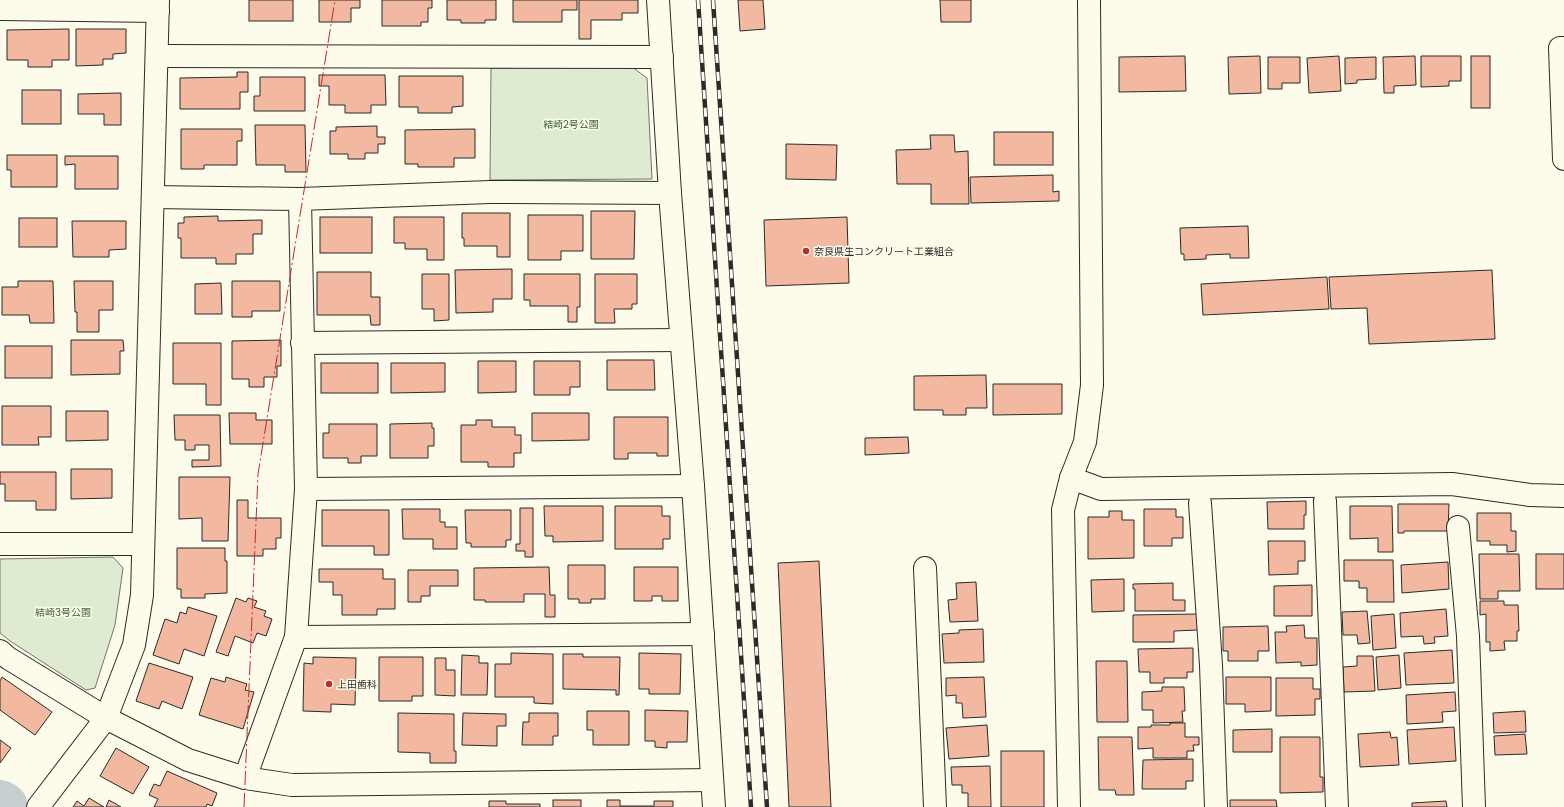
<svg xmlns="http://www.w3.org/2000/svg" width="1564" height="807" viewBox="0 0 1564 807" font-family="Poppins,'Noto Sans JP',sans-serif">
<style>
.green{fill:#deebd1;stroke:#74746e}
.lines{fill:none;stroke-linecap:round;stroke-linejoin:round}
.river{stroke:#c7d0d0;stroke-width:50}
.building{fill:#f2b8a0;stroke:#2b2b2b}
.minor-casing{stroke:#2b2b2b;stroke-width:24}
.minor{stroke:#fdfbea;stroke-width:22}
.rail-casing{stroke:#2b2b2b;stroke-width:4.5}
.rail{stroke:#fdfbea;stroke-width:3;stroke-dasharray:9;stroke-linecap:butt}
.power{stroke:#c62828;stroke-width:1;stroke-dasharray:14 3 2 3;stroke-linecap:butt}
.poi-dot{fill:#c62828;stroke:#fdfbea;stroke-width:1.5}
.labels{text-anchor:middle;stroke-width:3;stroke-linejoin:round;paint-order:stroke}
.park-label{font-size:10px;fill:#34623c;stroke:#fdfbea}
.poi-label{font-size:10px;fill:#2b2b2b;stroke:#fdfbea;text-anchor:start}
</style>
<rect width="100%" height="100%" fill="#fdfbea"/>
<g class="green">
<polygon points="632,67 647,78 652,179 490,180 491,68"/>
<polygon points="113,557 123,568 115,625 95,688 86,690 10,641 0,633 0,559"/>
</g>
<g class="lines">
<polyline class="river" points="0,805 3,807"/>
</g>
<g class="building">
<rect x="249" y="0" width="44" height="21"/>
<polygon points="319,0 360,0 360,8 351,8 351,22 319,22"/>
<polygon points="382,0 432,0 432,8 428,8 428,22 421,22 421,26 382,26"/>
<polygon points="447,0 496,0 496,20 485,20 485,23 461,23 461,20 447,20"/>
<polygon points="513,0 577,0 577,10 562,10 562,22 513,22"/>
<polygon points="579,0 638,0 638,13 622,13 622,20 591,20 591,39 579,39"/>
<polygon points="738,0 763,0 765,29 740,31"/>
<polygon points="940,0 971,0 971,22 941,22"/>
<polygon points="69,29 69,60 52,60 52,67 28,67 28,60 7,60 7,30"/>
<polygon points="76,29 126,29 126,53 113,54 113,59 103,59 103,65 76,66"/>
<polygon points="1185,56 1186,91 1119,92 1119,57"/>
<polygon points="1260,56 1261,93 1229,94 1228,57"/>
<polygon points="1339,56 1341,91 1309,93 1307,58"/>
<polygon points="1415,56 1416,85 1394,86 1394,93 1384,93 1383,57"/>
<polygon points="1421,56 1461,56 1461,81 1449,81 1449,86 1421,87"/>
<rect x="1471" y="56" width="19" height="52"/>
<polygon points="1268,57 1300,57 1300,83 1282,83 1282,89 1268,89"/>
<polygon points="1376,57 1376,79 1357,80 1357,83 1345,84 1345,58"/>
<polygon points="237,72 248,72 248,92 240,92 240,109 180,109 180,78 237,77"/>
<polygon points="319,75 385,75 386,105 371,105 371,113 345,113 345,105 329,105 329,86 319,86"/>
<polygon points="399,76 463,76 463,106 452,107 452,113 418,113 418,107 399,107"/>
<polygon points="260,77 305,77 305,111 254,111 254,96 260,96"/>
<rect x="22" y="90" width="39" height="34"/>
<polygon points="121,93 121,125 104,125 104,114 78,114 78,94"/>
<polygon points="255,125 305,125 306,172 285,172 285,165 256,165"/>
<polygon points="377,126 377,137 385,137 385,144 378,144 378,153 365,153 365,159 348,159 348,154 330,154 330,131 336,131 336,127"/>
<polygon points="181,129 242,129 242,141 237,141 237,165 204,165 204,169 181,169"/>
<polygon points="475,129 475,158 454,158 454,167 418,167 418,164 405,164 405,130"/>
<rect x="994" y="132" width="59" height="33"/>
<polygon points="930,135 954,135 955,152 968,151 969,204 931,204 931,184 897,184 896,150 931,149"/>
<polygon points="786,144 837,145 836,180 786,179"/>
<polygon points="7,155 57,155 57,187 11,187 11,170 7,170"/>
<polygon points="65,156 118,156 118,189 75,189 75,164 65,165"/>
<polygon points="1053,175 1053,192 1059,191 1059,201 971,203 970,177"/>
<polygon points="591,211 635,211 634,259 591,259"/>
<polygon points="462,213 510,213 510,257 497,257 497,246 464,246 464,238 462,238"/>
<polygon points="528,215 583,215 583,251 561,251 561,260 528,260"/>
<polygon points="218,216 218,221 262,220 262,234 253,234 253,254 236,254 236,264 216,264 216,258 181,258 181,238 178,238 178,223 184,223 184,217"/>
<rect x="320" y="217" width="52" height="36"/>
<polygon points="394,217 444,217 444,260 427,260 427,249 405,249 405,243 394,243"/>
<polygon points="847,217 849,283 766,286 764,220"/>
<rect x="19" y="218" width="38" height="29"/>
<polygon points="72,221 126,221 126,249 109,250 109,257 73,257"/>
<polygon points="1248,226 1249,258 1230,258 1230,254 1206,255 1206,259 1184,260 1184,254 1181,254 1180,228"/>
<polygon points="512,269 512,299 493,299 493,312 456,313 455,270"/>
<polygon points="1492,270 1495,339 1369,344 1367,308 1331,309 1329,277"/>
<polygon points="317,272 371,272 371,297 380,297 380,325 371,325 370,315 317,315"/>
<polygon points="422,274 449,274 449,320 434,321 434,309 422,309"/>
<polygon points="524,274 580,274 580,307 577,307 577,322 568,322 568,306 530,306 530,300 524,300"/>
<polygon points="595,274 637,274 637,304 632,304 632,309 614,309 615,323 595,323"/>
<polygon points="1327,277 1329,309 1203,315 1201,284"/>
<polygon points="18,281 53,281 54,323 30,323 29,315 2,315 2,287 18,287"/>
<polygon points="74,281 113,281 113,310 99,310 99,332 77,332 77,312 75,312"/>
<polygon points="232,281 280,281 280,311 252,311 252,317 232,317"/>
<polygon points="221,283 222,314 195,314 195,284"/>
<polygon points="71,340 123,340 124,351 120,351 120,374 71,375"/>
<polygon points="281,340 281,366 277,366 277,377 264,377 264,387 249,387 249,379 232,379 232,341"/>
<polygon points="173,343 221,343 221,405 206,405 206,384 173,384"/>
<rect x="5" y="346" width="47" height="32"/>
<polygon points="607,360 654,360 655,390 607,390"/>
<polygon points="478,361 516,361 516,392 478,393"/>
<polygon points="534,361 580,361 580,387 570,387 570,395 534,395"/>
<rect x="321" y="363" width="57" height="30"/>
<polygon points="391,363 445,363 445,392 391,393"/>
<polygon points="986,375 987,408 966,408 966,415 943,415 943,410 914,410 914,376"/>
<polygon points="993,384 1062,384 1062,414 993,415"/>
<polygon points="2,406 51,406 51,437 38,437 39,445 2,445"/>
<polygon points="66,411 108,411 108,440 66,441"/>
<polygon points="229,413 256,413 256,420 272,420 272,444 230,444"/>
<polygon points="532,413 589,413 589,440 532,441"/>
<polygon points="174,415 220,415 221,466 192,467 192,460 209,460 209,445 195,445 195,450 185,450 185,440 175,440"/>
<polygon points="614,417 668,417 668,456 657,456 657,453 628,453 628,459 614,459"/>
<polygon points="476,420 492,420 492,427 515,427 515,435 521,435 521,453 514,453 514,467 488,467 488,462 461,462 461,425 476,425"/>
<polygon points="432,423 432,428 434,428 434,446 428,446 428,458 390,458 390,424"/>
<polygon points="329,424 377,424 377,456 361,456 361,463 348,463 348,458 323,458 323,433 329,433"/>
<polygon points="908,437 909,453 865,455 865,438"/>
<polygon points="71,469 112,469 112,498 71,499"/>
<polygon points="0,472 56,472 56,510 36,510 36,501 5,501 5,484 0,484"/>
<polygon points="179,477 230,477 228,541 202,541 202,518 179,519"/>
<polygon points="237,500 248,500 248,518 281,518 281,538 276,538 276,549 263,549 263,556 237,556"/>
<polygon points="1306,501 1306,515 1304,515 1304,529 1268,529 1267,502"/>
<polygon points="1398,504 1449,504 1448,531 1404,531 1404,533 1398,533"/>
<polygon points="544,506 603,506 603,541 553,542 553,536 545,536"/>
<polygon points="615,506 662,506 662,516 670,516 670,539 663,539 663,549 615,549"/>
<polygon points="1350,506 1392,506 1393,552 1378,552 1378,538 1350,539"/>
<polygon points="520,508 533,508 533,557 525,557 525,551 516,551 516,544 520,544"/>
<polygon points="402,509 440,509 440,522 445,522 445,527 457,527 457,549 433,549 433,539 403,539"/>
<polygon points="1144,509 1176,509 1176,517 1183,517 1183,538 1172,538 1172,546 1144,546"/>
<polygon points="322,510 389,510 389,555 374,555 374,546 322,546"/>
<polygon points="465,510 511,510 511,540 506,540 506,547 471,547 471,543 466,543"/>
<polygon points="1109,511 1122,511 1122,520 1134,520 1134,558 1088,559 1088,517 1109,517"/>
<polygon points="1477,513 1511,513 1511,531 1516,531 1516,551 1507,552 1507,545 1490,545 1490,541 1477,541"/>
<polygon points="1268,541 1305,541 1305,561 1298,561 1298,574 1269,575"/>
<polygon points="177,548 225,548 225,561 227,561 227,593 205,594 205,598 181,598 181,589 177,589"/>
<polygon points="1479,554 1519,554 1520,591 1498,591 1498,599 1480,599"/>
<rect x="1536" y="554" width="28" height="35"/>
<polygon points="1344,560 1393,560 1394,602 1367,602 1367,588 1359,588 1359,581 1344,581"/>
<polygon points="819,561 831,807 789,807 778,563"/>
<polygon points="1448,562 1449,589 1402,593 1401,565"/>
<polygon points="568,565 605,565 605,599 591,599 591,603 579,603 579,599 568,599"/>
<polygon points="549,567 550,595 555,595 555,617 545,617 545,594 524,594 524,602 485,602 485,600 474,600 474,568"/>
<polygon points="634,567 678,567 678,601 662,601 662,596 652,596 652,601 634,601"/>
<polygon points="319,569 383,569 383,579 395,579 395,609 377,609 377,615 342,615 342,595 333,595 333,582 319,582"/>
<polygon points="408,570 458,570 458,586 430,586 430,596 421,596 421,602 408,602"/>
<polygon points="1124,579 1124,611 1092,612 1091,580"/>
<polygon points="976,582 978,621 950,622 948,600 957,599 956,583"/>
<polygon points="1173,583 1173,600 1185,600 1185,611 1135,611 1135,589 1133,589 1133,584"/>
<polygon points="1312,585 1312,616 1274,616 1274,586"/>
<polygon points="236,598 246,602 248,598 257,601 254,607 266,611 264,616 272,619 266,636 257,633 253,643 235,636 228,656 216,652"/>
<polygon points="1480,601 1504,601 1504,605 1518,605 1519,631 1517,631 1517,641 1504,641 1505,650 1490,651 1490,642 1486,642 1486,614 1480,615"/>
<polygon points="188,607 217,616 204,656 184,649 179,664 153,655 165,619 177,623 180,612 186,614"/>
<polygon points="1446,609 1448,636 1434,637 1435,643 1424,644 1423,636 1401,637 1400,613"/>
<polygon points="1367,611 1370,643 1358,644 1357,635 1343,635 1342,612"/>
<polygon points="1198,614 1198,630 1174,631 1174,642 1133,642 1133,615"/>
<polygon points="1394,614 1396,648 1373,650 1371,616"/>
<polygon points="1304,625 1305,638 1317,638 1317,665 1301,666 1301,662 1276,663 1275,632 1287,632 1286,626"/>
<polygon points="1268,626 1269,651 1258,651 1258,661 1228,661 1228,651 1223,651 1223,627"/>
<polygon points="983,629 984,662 944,663 942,634 959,633 959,630"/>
<polygon points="1193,648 1193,672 1187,672 1187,678 1164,678 1164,683 1150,683 1150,672 1139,672 1138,649"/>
<polygon points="1452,650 1454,683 1406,685 1404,653"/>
<polygon points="511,653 553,654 553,704 534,703 534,697 495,697 495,664 511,664"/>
<polygon points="639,653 681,654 680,694 649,694 649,689 639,689"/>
<polygon points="563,654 583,654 583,657 620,657 619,695 616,695 616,690 563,689"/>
<polygon points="462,655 479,656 479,663 488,663 487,695 461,695"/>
<polygon points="1399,655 1401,688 1378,690 1376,657"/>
<polygon points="1357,656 1373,656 1375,691 1344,692 1343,667 1357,666"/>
<polygon points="313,657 356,658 355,705 331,704 331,712 303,711 304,663 313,664"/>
<polygon points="379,657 423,657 423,696 412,696 412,701 379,701"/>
<polygon points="435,658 446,658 446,670 455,670 455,696 435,695"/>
<polygon points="1096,661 1127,661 1128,722 1097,722"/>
<polygon points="149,663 193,677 182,709 162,701 159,709 136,701"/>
<polygon points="2,677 52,712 35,735 0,710 0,681"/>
<polygon points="226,677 247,684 245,690 254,692 243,729 199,715 211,678 225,682"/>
<polygon points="984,677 986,717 963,718 962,703 956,703 956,695 946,696 946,678"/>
<polygon points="1226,677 1271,677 1271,711 1245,712 1245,704 1226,704"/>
<polygon points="1276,678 1313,678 1313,689 1320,689 1320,699 1315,699 1315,715 1276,716"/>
<polygon points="1162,687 1184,687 1185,711 1182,711 1183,722 1153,723 1153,710 1142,710 1142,692 1162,691"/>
<polygon points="1455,692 1456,711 1442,712 1443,722 1407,724 1406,695"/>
<polygon points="645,710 688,711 687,742 667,742 667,748 655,747 655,741 645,741"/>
<polygon points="587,711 629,711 629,745 593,745 593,730 587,730"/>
<polygon points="1525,711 1526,732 1494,733 1493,713"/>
<polygon points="398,713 454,714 454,751 456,751 456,763 430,763 430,753 398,752"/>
<polygon points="463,713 506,714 506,726 497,726 497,746 462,745"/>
<polygon points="529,713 558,713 558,736 553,736 553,745 522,745 523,722 529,722"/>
<polygon points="1170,723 1185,723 1185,737 1199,737 1199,745 1193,745 1194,751 1187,751 1187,758 1153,758 1153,748 1138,749 1138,727 1151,727 1151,725 1170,725"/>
<polygon points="987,725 989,756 949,759 946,728"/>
<polygon points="1454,727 1456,761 1409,764 1407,730"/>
<polygon points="1272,729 1272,752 1233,752 1233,730"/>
<polygon points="1390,732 1391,738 1397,737 1399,765 1360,767 1358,734"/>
<polygon points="1525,734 1527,754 1495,755 1494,736"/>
<polygon points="1098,737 1132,737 1134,795 1116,795 1115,790 1099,790"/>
<polygon points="1280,737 1320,737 1320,777 1323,777 1323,792 1280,793"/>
<polygon points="0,740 11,748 0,763"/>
<polygon points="116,748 149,767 133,794 100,776"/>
<rect x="1001" y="751" width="43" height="56"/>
<polygon points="1193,759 1193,781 1186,781 1186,789 1142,789 1143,760"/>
<polygon points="990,766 991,807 968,807 968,793 962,793 962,785 952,785 951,767"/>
<polygon points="167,771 217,793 212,806 207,804 206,807 154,807 158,799 149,795 154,784 160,786"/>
<polygon points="89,798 104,807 73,807 77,801 84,806"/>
<polygon points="109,800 121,807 106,807"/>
<rect x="553" y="800" width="28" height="7"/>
<polygon points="607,800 620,800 620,806 654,806 654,801 673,801 673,807 607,807"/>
<polygon points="1230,800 1276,800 1277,807 1230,807"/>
<polygon points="489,801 506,801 506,804 540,804 540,807 489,807"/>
<polygon points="1446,801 1447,807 1412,807 1412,803"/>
</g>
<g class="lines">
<defs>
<g id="minor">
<polyline points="658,0 670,193 693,486 714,807"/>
<polyline points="0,9 158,11"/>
<polyline points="1564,48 1560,48 1564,159"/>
<polyline points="158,56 662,57"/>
<polyline points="153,197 300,199 490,192 670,193"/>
<polyline points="302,343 681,340"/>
<polyline points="1071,478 1101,489 1452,484 1530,495 1564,496"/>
<polyline points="306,489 693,486"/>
<polyline points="1325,501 1337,807"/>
<polyline points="1200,503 1211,665 1216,807"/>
<polyline points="1458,527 1468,636 1474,807"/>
<polyline points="0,544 143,544"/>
<polyline points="925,568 935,807"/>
<polyline points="296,637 703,634"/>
<polyline points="0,651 8,658 106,718 188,760 245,778 292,785 712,780"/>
<polyline points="245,778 296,637 306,489 300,199"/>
<polyline points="38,807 106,718 134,645 142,595 158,0"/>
<polyline points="1069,807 1063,510 1071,478 1085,442 1092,385 1089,0"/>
</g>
</defs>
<use href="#minor" class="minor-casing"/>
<use href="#minor" class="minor"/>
<defs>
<g id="rail">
<polyline points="698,0 751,807"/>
<polyline points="713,0 767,807"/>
</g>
</defs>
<use href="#rail" class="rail-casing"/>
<use href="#rail" class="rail"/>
<polyline class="power" points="244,807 258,474 335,0"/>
</g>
<g class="poi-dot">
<circle cx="806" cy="251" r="4"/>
<circle cx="329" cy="684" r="4"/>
</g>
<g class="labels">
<g class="park-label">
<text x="571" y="128">結崎2号公園</text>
<text x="63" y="616">結崎3号公園</text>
</g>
<g class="poi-label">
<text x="814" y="255">奈良県生コンクリート工業組合</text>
<text x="337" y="688">上田歯科</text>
</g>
</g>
</svg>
